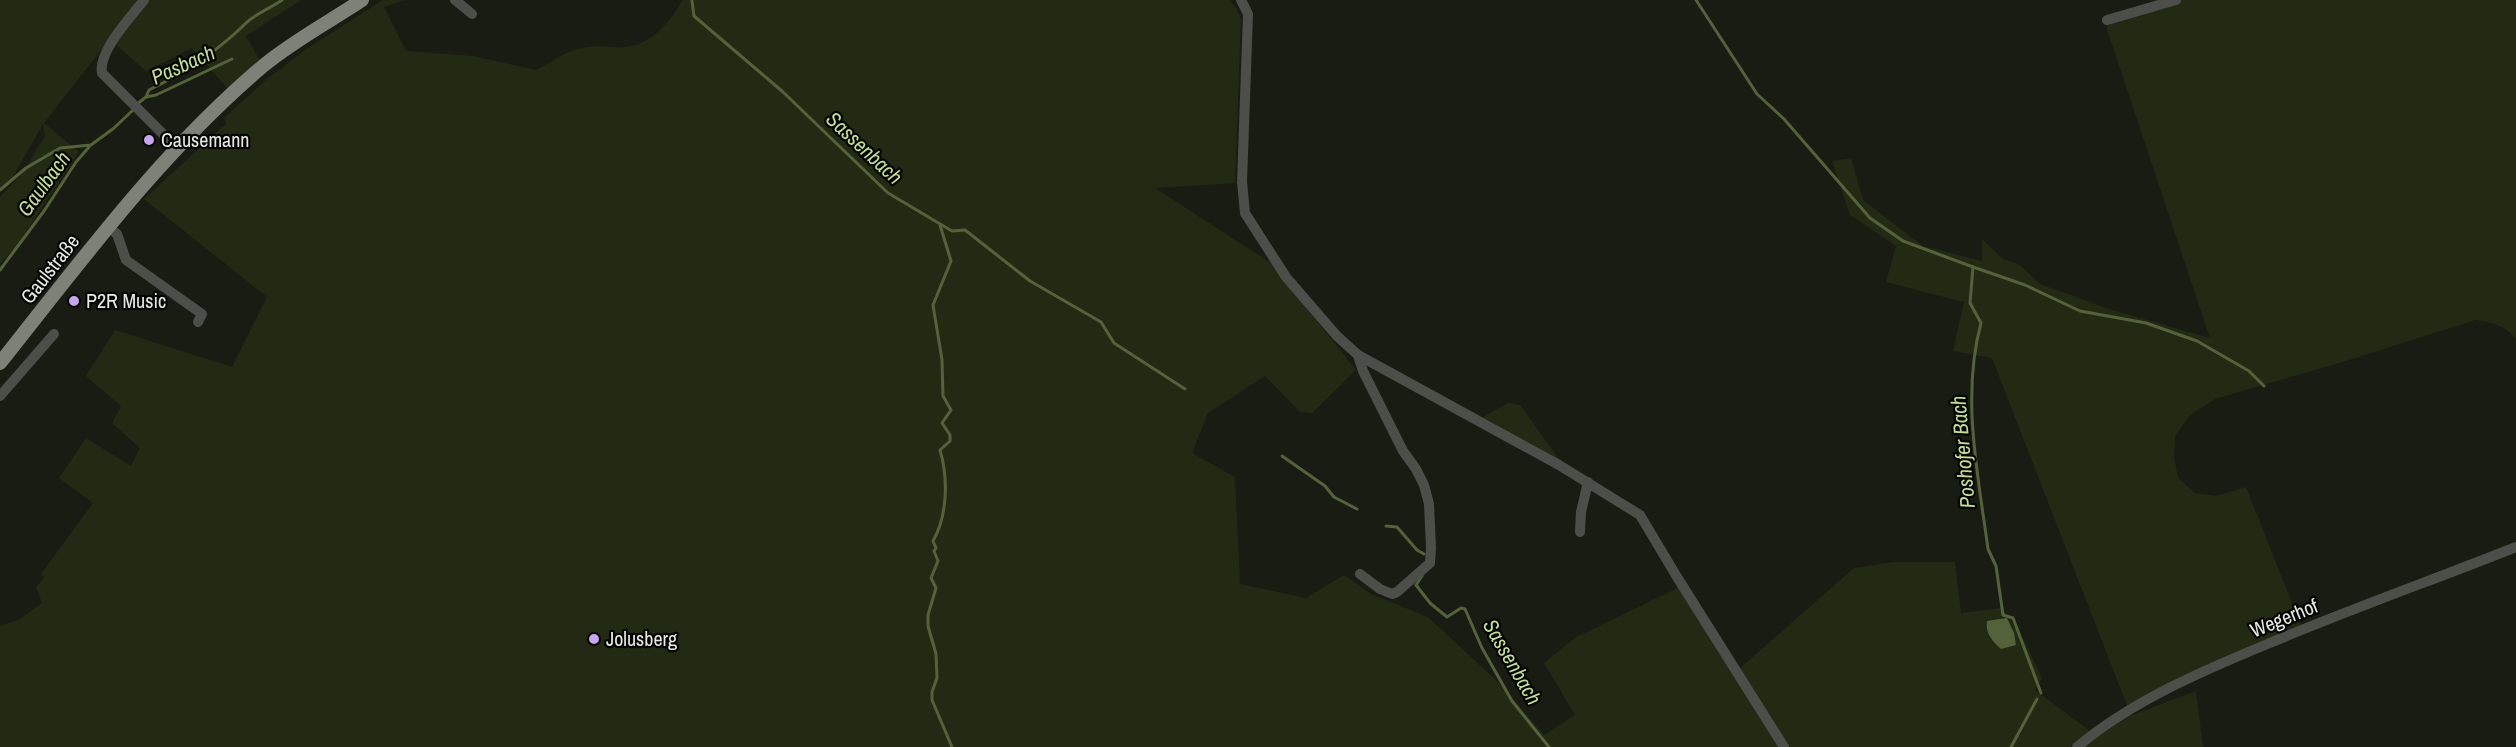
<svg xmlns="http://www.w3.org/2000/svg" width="2516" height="747" viewBox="0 0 2516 747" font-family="'Archivo Narrow',sans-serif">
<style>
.green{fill:#222a14}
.water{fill:#53623a}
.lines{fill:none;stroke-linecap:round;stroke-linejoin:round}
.stream{stroke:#53623a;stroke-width:3}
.minor{stroke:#4c4e49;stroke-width:10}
.major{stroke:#7d8177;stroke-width:14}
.poi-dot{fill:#c8a5ef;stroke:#050604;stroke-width:2}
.labels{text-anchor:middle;stroke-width:4.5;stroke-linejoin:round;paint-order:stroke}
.poi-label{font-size:20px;fill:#e7eae4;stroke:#050604;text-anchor:start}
.street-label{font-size:20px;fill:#e7eae4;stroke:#050604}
.water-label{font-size:21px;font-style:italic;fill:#c2dd99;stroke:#050604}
</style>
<rect width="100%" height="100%" fill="#191c13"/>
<g class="green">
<polygon points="0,0 140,0 44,123 79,152 15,248 0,264 0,197 22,174 45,136 43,124 11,180 0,191"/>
<polygon points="145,0 301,0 246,36 260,61 228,89 192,48 146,71 114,43"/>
<path d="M383 0H405L384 7 406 51 473 56 536 70C551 63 565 51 582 48 596 44 610 48 623 47 651 46 670 22 683 0H1229L1236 8 1241 19 1235 183 1155 188 1271 263 1356 370 1312 413 1300 412 1265 376 1208 413 1192 453 1235 477 1240 584 1306 598 1344 575 1371 594 1428 617 1499 683 1544 735 1575 715 1544 663 1576 637 1680 587 1780 747H0V626L19 620 42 603 36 587 44 578 41 574 93 503 59 478 86 438 131 466 140 448 112 423 121 406 86 376 115 330 232 367 267 297 144 199 226 124 224 118 267 79 308 48Z"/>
<path d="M2176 0H2516V339C2505 325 2492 322 2475 320L2349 360 2215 399 2190 415 2175 436 2174 457 2178 478 2195 493 2216 496 2246 487 2301 626 2128 708 1992 358 1953 351 1964 302 1886 282 1896 246 1850 215 1832 161 1851 158 1863 200 1923 246 1982 261V239L2003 259 2020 265 2040 284 2109 309 2210 338 2107 29V20Z"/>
<polygon points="1508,403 1520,405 1561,462 1483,417"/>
<polygon points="1894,562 1955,562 1961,613 2002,608 2025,642 2042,678 2035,690 2090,731 2070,747 1788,747 1739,669 1854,568"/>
<polygon points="2196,691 2203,747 2081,747 2130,716"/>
</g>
<path class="water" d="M2007 618 2014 633 2016 645 2001 649C1992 641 1985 633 1987 621Z"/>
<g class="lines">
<g class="stream">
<path d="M1696 0 1757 94 1784 119 1870 218 1903 241 1973 267 1970 303 1981 323C1961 397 1978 474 1988 549L1996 566 2003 615 2013 618 2041 693"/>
<polyline points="692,1 694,16 783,92 888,193 952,231 965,230 1030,281 1101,322 1114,343 1185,389"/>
<polyline points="146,97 156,95 232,59"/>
<path d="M137 104 146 97 149 90C184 73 220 49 246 23 255 14 271 8 282 0"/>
<polyline points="0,190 26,168 60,148 91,145 114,128 133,110"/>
<path d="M940 225 951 261 933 305 942 360 943 396 951 410 942 423 950 435V441L940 450C948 477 948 515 933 541L936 548 934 551 938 561 931 578 936 588 928 615V626L936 654 937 678 932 692V700L952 747"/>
<polyline points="1973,267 2025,285 2080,311 2146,323 2197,341 2249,371 2264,386"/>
<polyline points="0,270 44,211 76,162 89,147"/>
<polyline points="1282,456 1325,486 1334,497 1357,509"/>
<polyline points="1386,526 1397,527 1417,550 1424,554"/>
<polyline points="1422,576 1416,585 1430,603 1447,617 1461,608 1465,609 1482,648 1512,701 1549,747"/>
<polyline points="2011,747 2037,699"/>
</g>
<g class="minor">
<path d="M144 0C131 17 98 51 102 73L178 149"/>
<polyline points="455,0 472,14"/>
<polyline points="1241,0 1248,14 1242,182 1245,213 1286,277 1337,336 1358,355 1559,465 1640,515 1677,577 1784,747"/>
<polyline points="2107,20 2176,0"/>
<polyline points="108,227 117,234 126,260 202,314 198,322"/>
<polyline points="1358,355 1363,371 1403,451 1416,469 1424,485 1429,504 1431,548 1430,563 1397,592 1392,594 1380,589 1360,574"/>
<polyline points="0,396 54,334"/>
<polyline points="1580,532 1581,512 1588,482"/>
<path d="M2077 747C2132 701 2200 672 2265 645 2348 610 2433 580 2516 547"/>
</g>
<path class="major" d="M0 363C82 260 161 152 263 66 293 41 329 22 362 0"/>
</g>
<g class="poi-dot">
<circle cx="149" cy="140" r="6"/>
<circle cx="74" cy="301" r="6"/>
<circle cx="594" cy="639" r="6"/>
</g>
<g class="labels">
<g class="poi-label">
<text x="161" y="147">Causemann</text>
<text x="86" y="308">P2R Music</text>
<text x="606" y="646">Jolusberg</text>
</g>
<g class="street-label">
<text transform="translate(50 269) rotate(-52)" y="7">Gaulstraße</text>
<text transform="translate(2284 618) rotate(-22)" y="7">Wegerhof</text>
</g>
<g class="water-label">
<text transform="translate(183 65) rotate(-24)" y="7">Pasbach</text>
<text transform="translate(864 148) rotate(43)" y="7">Sassenbach</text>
<text transform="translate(44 184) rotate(-54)" y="7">Gaulbach</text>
<text transform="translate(1963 452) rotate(-95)" y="7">Poshofer Bach</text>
<text transform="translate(1512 662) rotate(60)" y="7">Sassenbach</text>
</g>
</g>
</svg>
